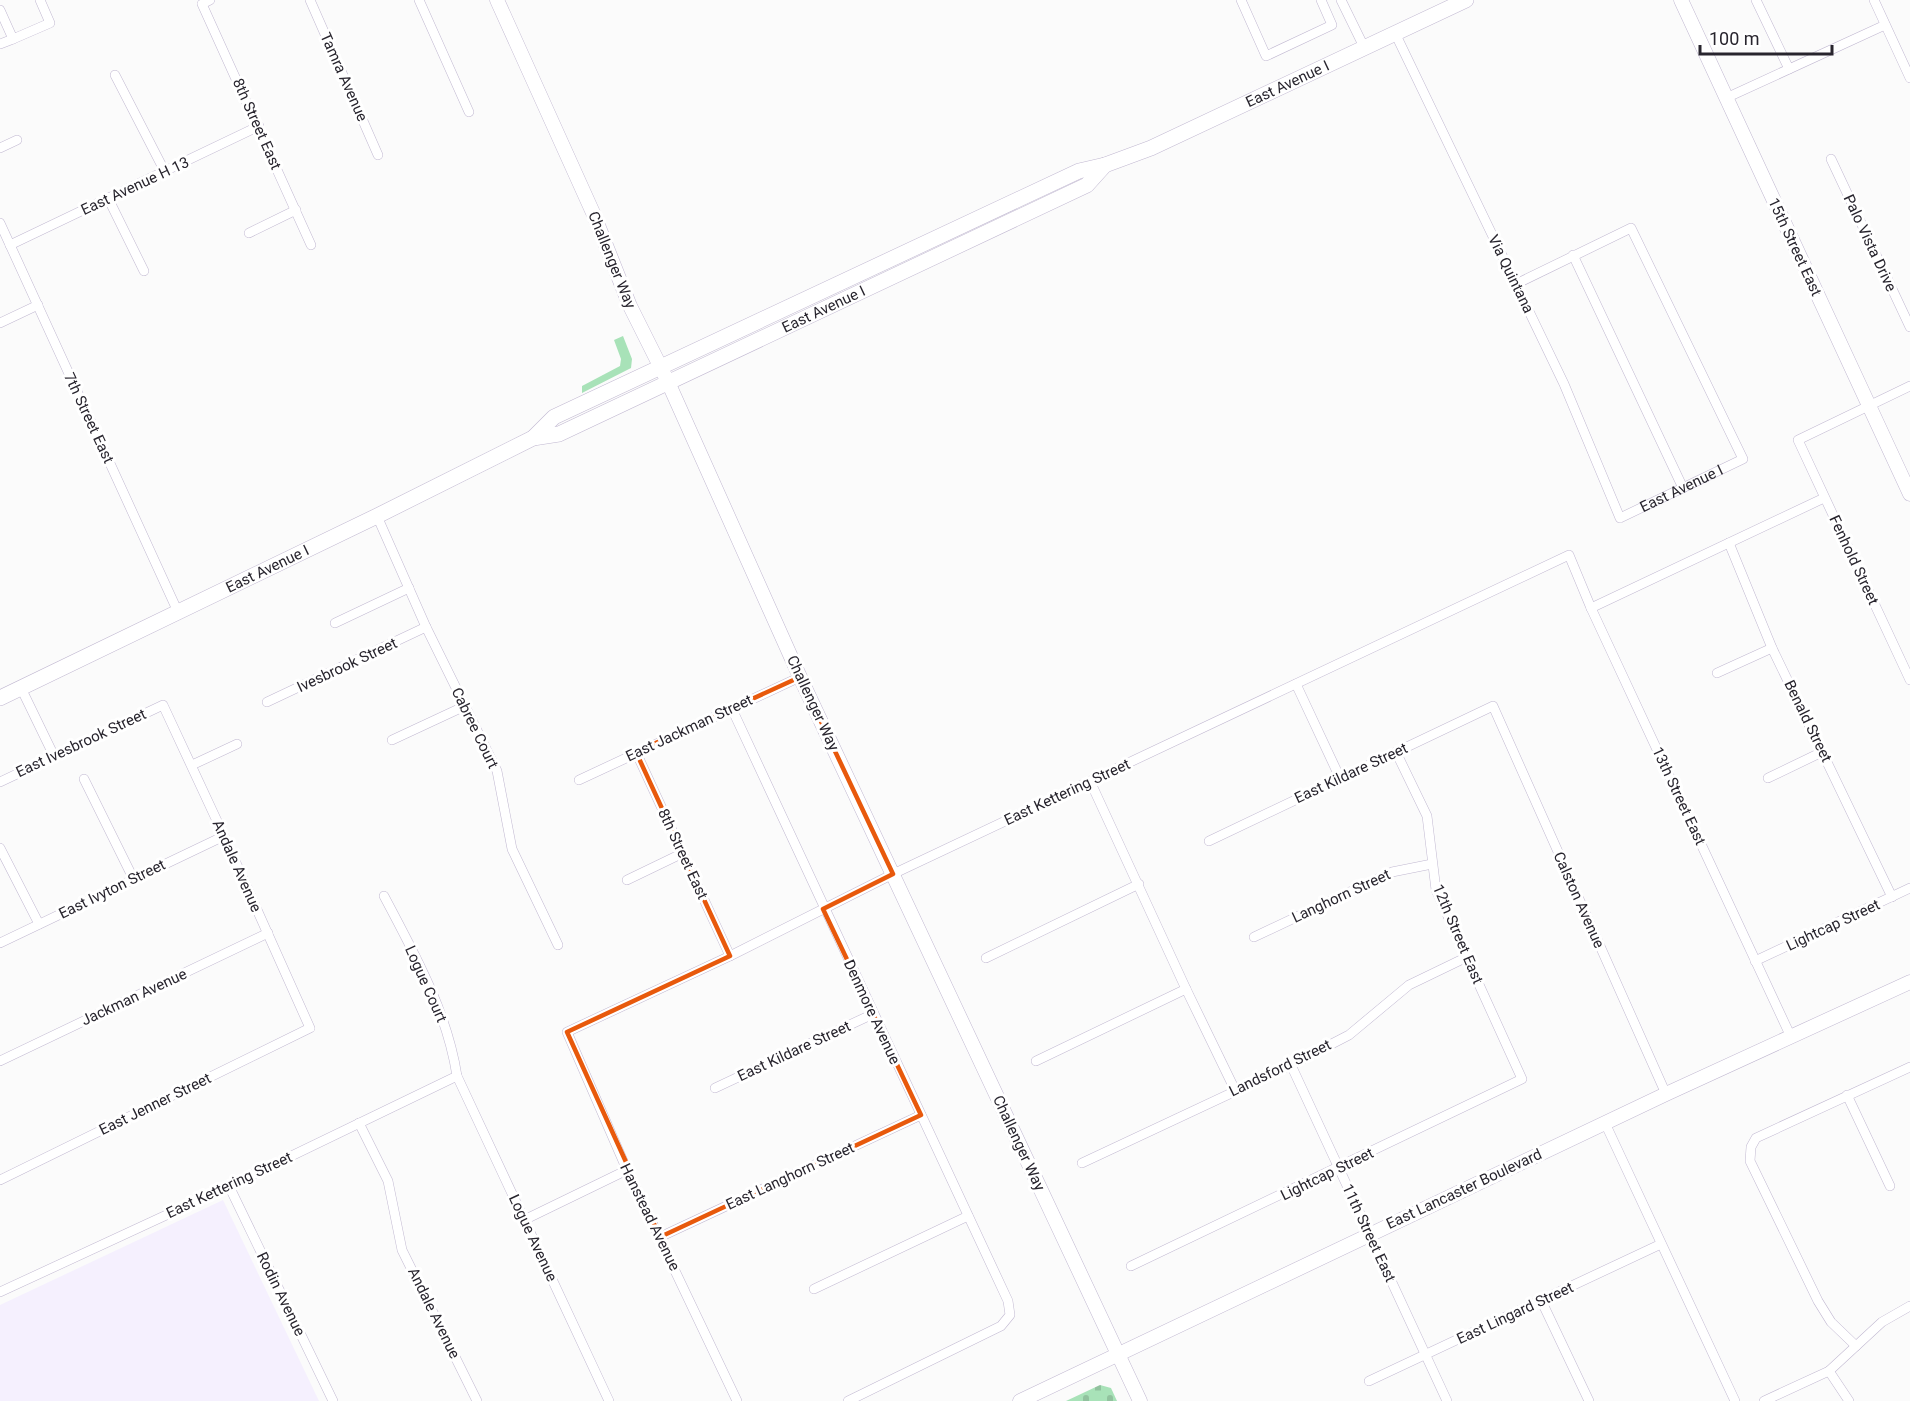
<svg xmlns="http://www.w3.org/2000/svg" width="1910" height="1401" font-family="Roboto,sans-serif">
	<defs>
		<pattern id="cemetery-stones" width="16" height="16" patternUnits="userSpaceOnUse" patternTransform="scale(1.5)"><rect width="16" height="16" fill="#a8e2b8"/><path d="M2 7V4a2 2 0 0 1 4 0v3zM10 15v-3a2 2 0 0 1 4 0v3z" fill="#91c29e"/></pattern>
	</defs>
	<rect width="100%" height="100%" fill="#fbfbfb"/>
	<polygon fill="#f5f0fe" points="223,1200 319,1401 0,1401 0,1305"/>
	<polygon fill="#a8e2b8" points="623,336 632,359 631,368 582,393 582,386 620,366 621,359 614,340"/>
	<polygon fill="url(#cemetery-stones)" points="1100,1385 1111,1388 1117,1401 1066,1401"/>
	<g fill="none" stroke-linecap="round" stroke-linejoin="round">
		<defs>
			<g id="street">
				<polyline points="210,0 202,4 311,245"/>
				<polyline points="310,0 378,155"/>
				<polyline points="419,0 469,112"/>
				<polyline points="1241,0 1266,56 1332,25 1321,0"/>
				<polyline points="1341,0 1364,47"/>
				<polyline points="1756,0 1789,69"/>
				<polyline points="1874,0 1910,78"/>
				<polyline points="0,10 13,39 50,23 40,0"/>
				<path id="s1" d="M1395 33 1564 384 1620 518 1743 459 1631 228 1516 284"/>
				<polyline points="0,44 13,39"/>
				<polyline points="115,75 165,172"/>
				<polyline points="1726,98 1885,25"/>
				<polyline points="0,148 17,140"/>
				<polyline points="1831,159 1910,327"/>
				<polyline points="108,198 144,271"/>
				<polyline points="0,223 178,612"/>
				<polyline points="249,233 296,210"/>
				<polyline points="10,245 259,126"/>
				<polyline points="1573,255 1683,488"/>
				<polyline points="0,323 38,305"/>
				<polyline points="1910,386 1798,440 1910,680"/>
				<polyline points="377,516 426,627 497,771 512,849 558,945"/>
				<polyline points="1729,543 1772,648 1892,897"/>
				<polyline points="1591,608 1824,498"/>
				<polyline points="335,623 409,588"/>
				<polyline points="1717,673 1772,648"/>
				<polyline points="1296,684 1340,778"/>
				<polyline points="21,688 54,756"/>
				<polyline points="267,702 426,627"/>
				<polyline points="732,709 1008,1301 1010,1315 1001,1326 848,1401"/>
				<polyline points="392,740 465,706"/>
				<polyline points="636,752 730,956"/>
				<polyline points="192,765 237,744"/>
				<polyline points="1768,778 1822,752"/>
				<polyline points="84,779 133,878"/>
				<polyline points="579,780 800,677"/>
				<polyline points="1090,781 1186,989 1235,1090"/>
				<polyline points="0,782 163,705 224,836 310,1028 0,1180"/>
				<polyline points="1209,841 1493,706 1666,1094"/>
				<polyline points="0,848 39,924"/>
				<polyline points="627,880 683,853"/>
				<path d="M384 896C414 953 447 1011 457 1076L609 1401"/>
				<polyline points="1254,937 1392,872 1432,864"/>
				<polyline points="0,943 224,836"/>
				<polyline points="986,958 1139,884"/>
				<polyline points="1755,961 1910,888"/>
				<polyline points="0,1061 268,933"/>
				<polyline points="1036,1061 1186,989"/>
				<polyline points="1291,1065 1447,1401"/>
				<polyline points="715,1088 873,1014"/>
				<polyline points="1847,1095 1890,1186"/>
				<polyline points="359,1123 388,1181 402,1250 477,1401"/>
				<polyline points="1605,1123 1735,1401"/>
				<polyline points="1082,1163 1291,1065 1349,1035 1409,985 1467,957"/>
				<polyline points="229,1186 333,1401"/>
				<polyline points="524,1220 627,1170"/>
				<polyline points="660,1237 921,1115"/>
				<polyline points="1131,1266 1522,1079 1436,890 1427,816 1396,752"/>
				<polyline points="814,1289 968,1216"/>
				<polyline points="0,1292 229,1186 457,1076"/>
				<polyline points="1541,1300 1589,1401"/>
				<polyline points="1856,1346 1831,1322 1818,1301 1750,1161 1751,1147 1756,1138 1910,1067"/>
				<polyline points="1829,1371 1849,1401"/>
				<polyline points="1369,1381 1661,1244"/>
				<polyline points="737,1401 627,1170 567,1032 730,956 893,874 1090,781 1569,555 1591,608 1791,1037"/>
				<polyline points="1764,1401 1829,1371 1882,1322 1910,1306"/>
			</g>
			<g id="secondary">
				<polyline points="497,0 594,215 630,306 668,382 800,677 1140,1401"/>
				<polyline points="1681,0 1910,494"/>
				<polyline points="1020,1401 1666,1094 1910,982"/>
			</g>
			<g id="primary">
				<path id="s2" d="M533 438 554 417 1079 171 1105 165 1151 148 1466 0"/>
				<path id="s3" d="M0 698 377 516 533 438 559 434 1087 185 1105 165"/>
			</g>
		</defs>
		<use href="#street" stroke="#c1b8d1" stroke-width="10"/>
		<use href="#secondary" stroke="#c1b8d1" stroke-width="15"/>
		<use href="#primary" stroke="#c1b8d1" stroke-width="16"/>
		<use href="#street" stroke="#fff" stroke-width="9"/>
		<use href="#secondary" stroke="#fff" stroke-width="14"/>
		<use href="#primary" stroke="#fff" stroke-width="15"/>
	</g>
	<path fill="none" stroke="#e8590c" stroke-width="4.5" stroke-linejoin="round" d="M800 677 893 874 823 909 921 1115 660 1237 567 1032 730 956 636 752Z"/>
	<g text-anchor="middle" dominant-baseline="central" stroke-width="6" stroke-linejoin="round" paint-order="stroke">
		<g font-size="15" fill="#28252e" stroke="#fff">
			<text transform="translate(344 77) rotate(66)">Tamra Avenue</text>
			<text stroke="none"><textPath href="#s2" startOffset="836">East Avenue I</textPath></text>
			<text transform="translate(257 124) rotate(66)">8th Street East</text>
			<text transform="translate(135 186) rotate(-25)">East Avenue H 13</text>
			<text transform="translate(1870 243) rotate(65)">Palo Vista Drive</text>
			<text transform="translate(1795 247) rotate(65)">15th Street East</text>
			<text transform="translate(612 260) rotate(68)">Challenger Way</text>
			<text transform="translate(1511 274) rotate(64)">Via Quintana</text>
			<text stroke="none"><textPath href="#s3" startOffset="912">East Avenue I</textPath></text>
			<text transform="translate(89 418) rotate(65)">7th Street East</text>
			<text stroke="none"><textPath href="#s1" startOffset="603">East Avenue I</textPath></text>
			<text transform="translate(1854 560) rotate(65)">Fenhold Street</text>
			<text stroke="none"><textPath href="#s3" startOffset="297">East Avenue I</textPath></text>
			<text transform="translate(347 665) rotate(-25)">Ivesbrook Street</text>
			<text transform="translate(813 703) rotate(65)">Challenger Way</text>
			<text transform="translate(1808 721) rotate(64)">Benald Street</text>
			<text transform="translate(475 728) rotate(64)">Cabree Court</text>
			<text transform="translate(689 728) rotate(-25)">East Jackman Street</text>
			<text transform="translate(81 743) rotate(-25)">East Ivesbrook Street</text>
			<text transform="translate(1351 773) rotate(-25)">East Kildare Street</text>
			<text transform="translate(1067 792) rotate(-25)">East Kettering Street</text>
			<text transform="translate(1679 796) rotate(65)">13th Street East</text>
			<text transform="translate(683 854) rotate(65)">8th Street East</text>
			<text transform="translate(237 866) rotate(66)">Andale Avenue</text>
			<text transform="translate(112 889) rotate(-26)">East Ivyton Street</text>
			<text transform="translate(1341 896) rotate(-25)">Langhorn Street</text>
			<text transform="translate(1579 900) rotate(66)">Calston Avenue</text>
			<text transform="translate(1833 925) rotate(-25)">Lightcap Street</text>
			<text transform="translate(1458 934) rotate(67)">12th Street East</text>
			<text transform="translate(426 984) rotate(66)">Logue Court</text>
			<text transform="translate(134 997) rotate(-25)">Jackman Avenue</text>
			<text transform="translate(872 1012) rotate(65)">Denmore Avenue</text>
			<text transform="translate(794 1051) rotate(-25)">East Kildare Street</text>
			<text transform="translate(1280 1068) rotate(-26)">Landsford Street</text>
			<text transform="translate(155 1104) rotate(-26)">East Jenner Street</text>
			<text transform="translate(1019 1143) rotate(65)">Challenger Way</text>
			<text transform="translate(1327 1174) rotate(-26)">Lightcap Street</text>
			<text transform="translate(790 1176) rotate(-25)">East Langhorn Street</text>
			<text transform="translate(229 1185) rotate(-25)">East Kettering Street</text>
			<text transform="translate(1464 1189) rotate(-25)">East Lancaster Boulevard</text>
			<text transform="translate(650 1217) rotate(64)">Hanstead Avenue</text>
			<text transform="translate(1369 1233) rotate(65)">11th Street East</text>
			<text transform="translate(533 1238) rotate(65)">Logue Avenue</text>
			<text transform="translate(281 1294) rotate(64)">Rodin Avenue</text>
			<text transform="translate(434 1313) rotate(64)">Andale Avenue</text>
			<text transform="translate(1515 1313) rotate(-25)">East Lingard Street</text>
		</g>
	</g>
	<path d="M1700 45v9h132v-9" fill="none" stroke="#28252e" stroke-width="3"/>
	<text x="1709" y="45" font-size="18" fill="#28252e" stroke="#ffffff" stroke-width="4.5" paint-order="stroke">100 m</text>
</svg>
